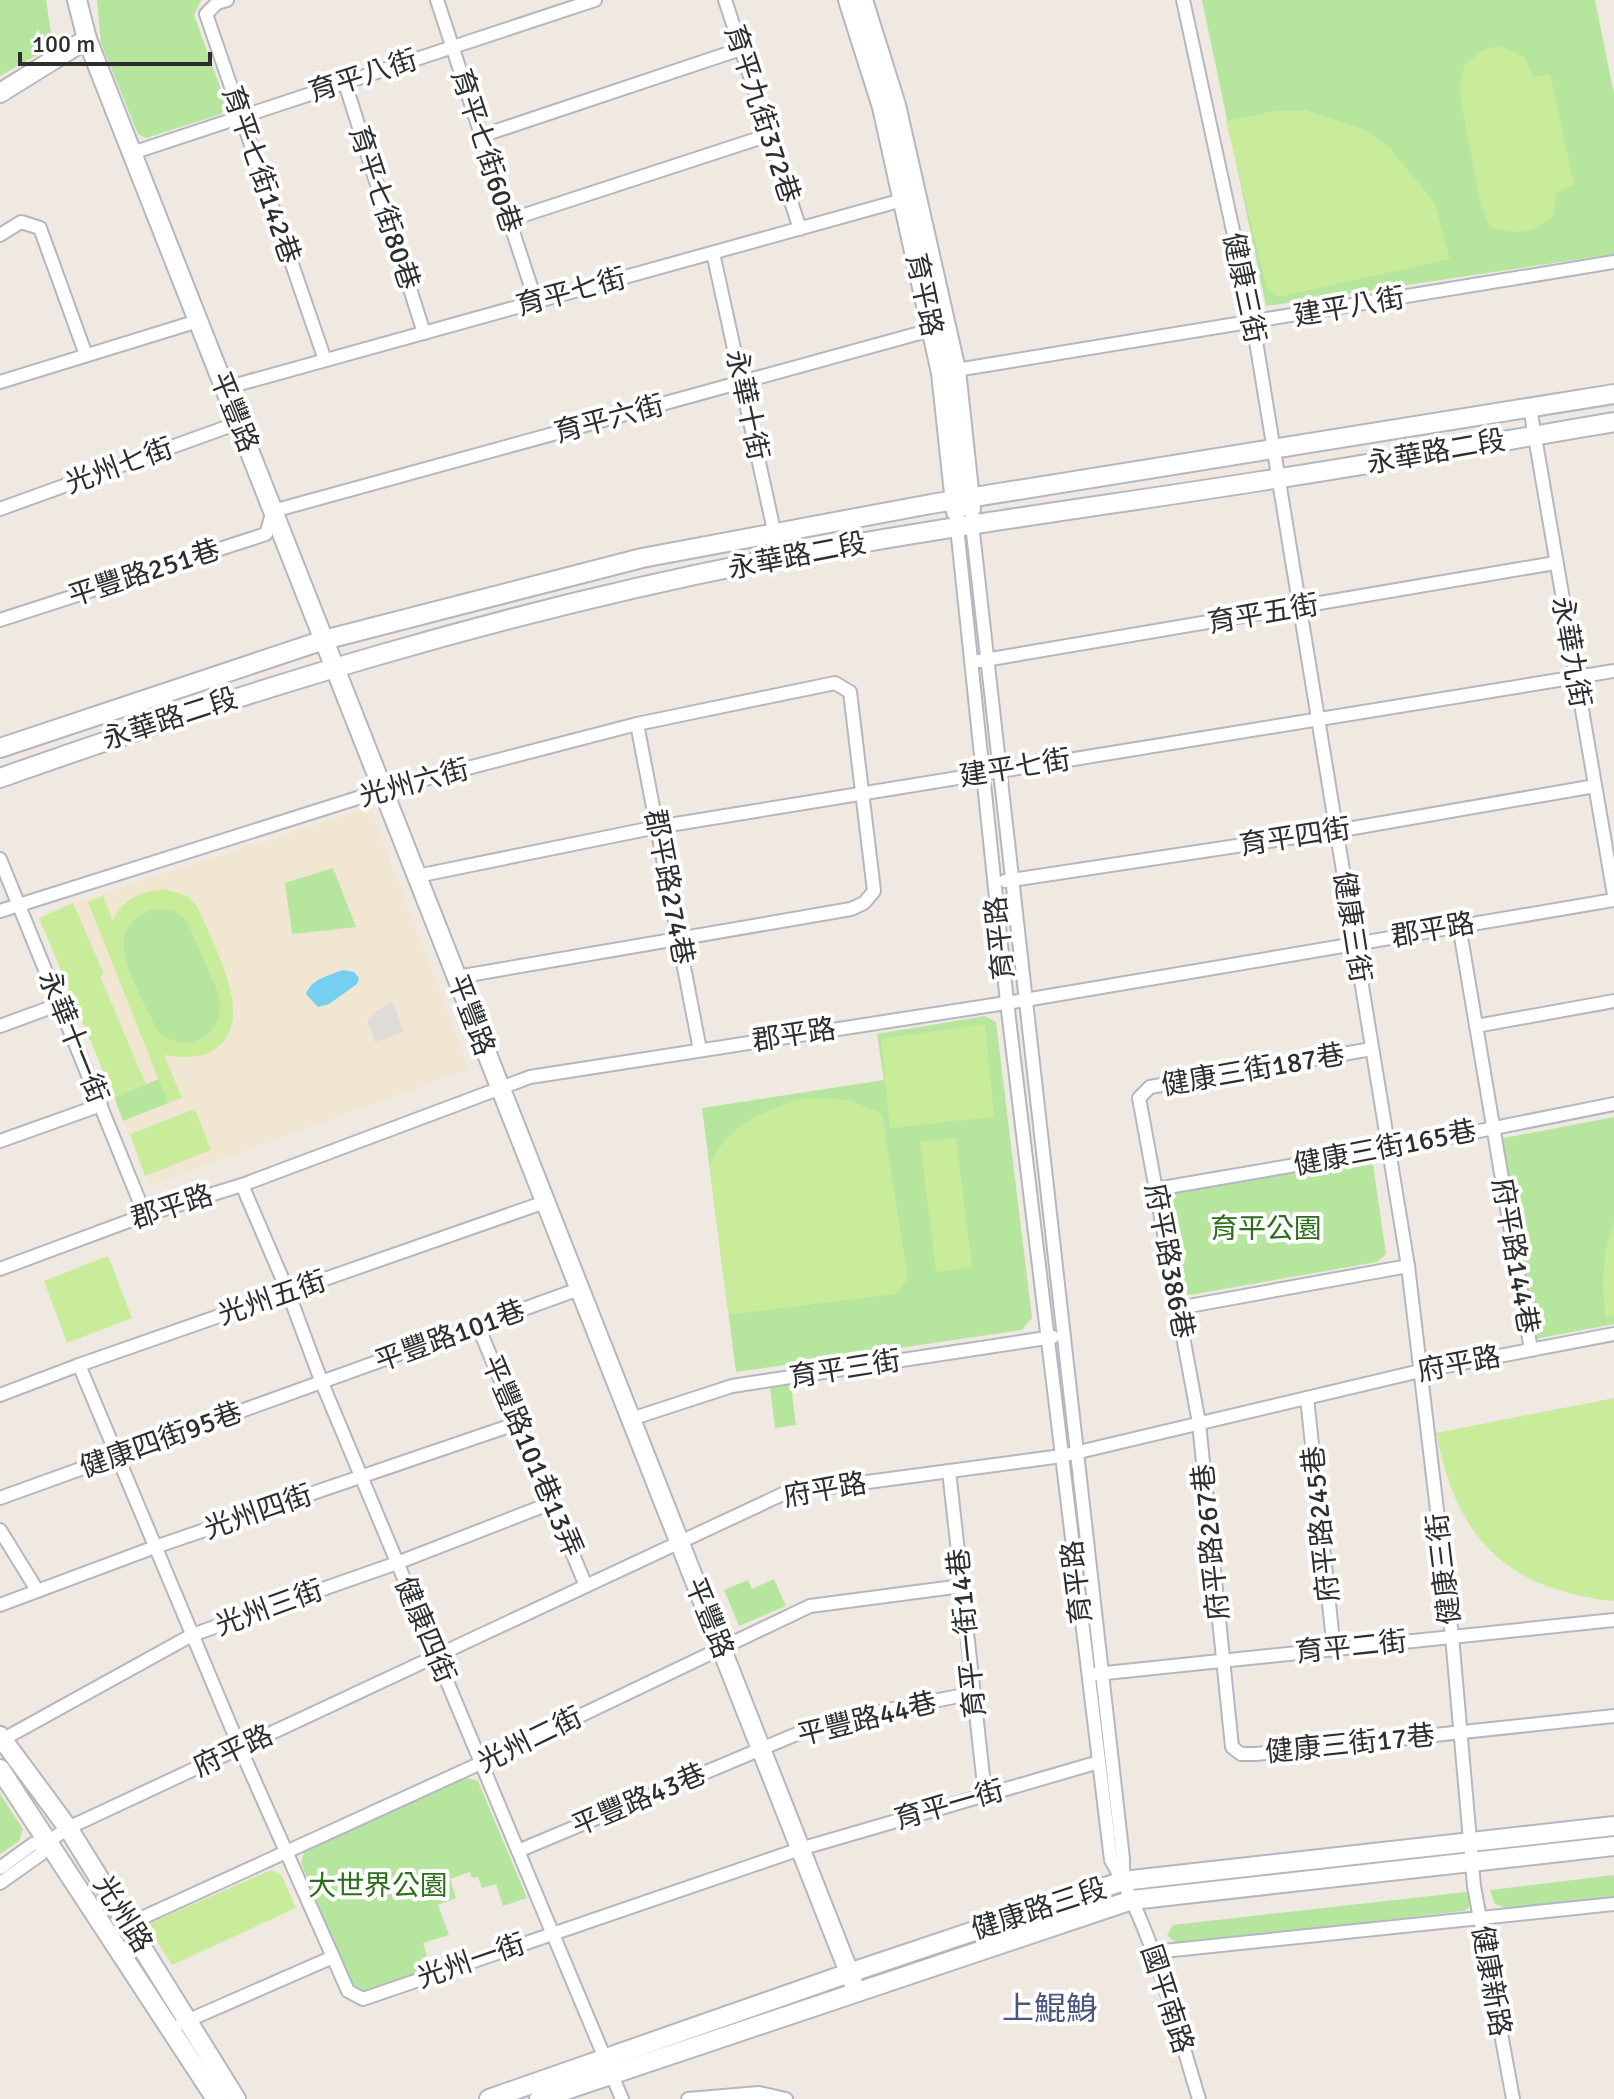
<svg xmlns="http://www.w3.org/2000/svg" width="1614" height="2099" font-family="Signika,'Noto Sans TC',sans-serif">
	<rect width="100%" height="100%" fill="#efe9e1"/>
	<polygon fill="#f0e6d1" points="370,807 469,1069 149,1186 94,1045 39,918 73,903"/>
	<g fill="#b6e59e">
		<polygon points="0,0 46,0 51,33 42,52 0,76"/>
		<polygon points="97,0 201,0 194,15 227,106 221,114 146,138 138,134 101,43"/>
		<polygon points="1202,0 1595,0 1614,94 1614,254 1266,306"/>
		<polygon points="333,868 356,927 292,934 285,883"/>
		<path d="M156 908 174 910 187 920 219 994C229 1035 184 1061 156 1029 139 990 93 926 156 908Z"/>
		<polygon points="985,1016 996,1022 1032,1318 1022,1330 736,1372 702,1108 884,1080 877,1034"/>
		<polygon points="159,1079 168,1103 123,1121 114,1097"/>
		<polygon points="1614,1117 1614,1324 1530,1340 1494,1140"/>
		<polygon points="1366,1159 1373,1165 1386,1254 1377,1262 1189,1295 1182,1289 1164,1202 1170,1193"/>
		<polygon points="791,1385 796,1425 775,1428 770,1388"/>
		<polygon points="774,1579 786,1606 739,1626 724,1590 748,1580 752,1589"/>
		<polygon points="466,1778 478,1781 527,1898 503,1906 496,1884 482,1888 478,1877 472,1878 470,1872 450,1879 456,1898 438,1905 449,1935 423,1943 431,1969 362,1993 353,1989 301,1863 304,1852"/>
		<polygon points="0,1794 23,1829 19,1841 0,1854"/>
		<polygon points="1614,1875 1614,1896 1506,1908 1495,1904 1490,1890"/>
		<polygon points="1466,1892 1469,1896 1469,1908 1464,1911 1177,1944 1167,1935 1173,1925"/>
	</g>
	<g fill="#c9ec9a" fill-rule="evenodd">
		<path d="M1501 46 1525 58 1533 77 1550 74 1574 185 1556 192 1554 214C1534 234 1517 236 1491 227L1481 206 1459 90 1465 64 1483 50Z"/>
		<polygon points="1305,110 1367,131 1391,149 1434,202 1450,259 1278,297 1267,289 1226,121 1275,111"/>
		<path d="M164 889 187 896 197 906C211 941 253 1011 222 1043 206 1060 185 1058 164 1055L182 1098 168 1103 88 902 103 896 113 921C122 899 141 891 164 889ZM156 908 174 910 187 920 219 994C229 1035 184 1061 156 1028 139 990 93 926 156 908Z"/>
		<polygon points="73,903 104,974 100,976 146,1085 114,1097 39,918"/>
		<polygon points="985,1024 994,1117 890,1128 881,1039"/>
		<path d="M808 1098 850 1100 882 1114 908 1279 895 1294 733 1314 728 1312 709 1165C729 1124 766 1108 808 1098Z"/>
		<polygon points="195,1109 211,1150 145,1176 130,1134"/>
		<polygon points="956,1138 972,1267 936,1272 920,1142"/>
		<path d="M1614 1223V1316L1606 1318C1601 1286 1602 1253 1614 1223Z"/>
		<polygon points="108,1256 132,1318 67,1343 44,1281"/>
		<path d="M1614 1398V1601C1505 1589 1457 1539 1436 1433Z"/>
		<polygon points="271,1870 281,1874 296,1908 172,1965 146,1925"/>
	</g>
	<polygon fill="#dfdcd8" points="393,1002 404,1032 375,1042 367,1020 376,1011"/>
	<path fill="#75cff0" d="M343 970 354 972 359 978 357 984 329 1004 318 1007 306 994C312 978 329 976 343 970Z"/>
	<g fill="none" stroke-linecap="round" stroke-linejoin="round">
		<defs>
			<g id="street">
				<polyline points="227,0 217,3 206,14 325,360"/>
				<polyline points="437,0 536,302"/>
				<polyline points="725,0 800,229"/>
				<polyline points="1183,0 1253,323 1408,1266 1452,1636 1474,1886 1513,2099"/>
				<polyline points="345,83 424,333"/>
				<polyline points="481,136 741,49"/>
				<polyline points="132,153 595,0"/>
				<polyline points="509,220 769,135"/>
				<polyline points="0,235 21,222 40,228 86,355"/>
				<polyline points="713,253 780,558"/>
				<polyline points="950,371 1614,262"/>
				<polyline points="0,382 198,321"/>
				<polyline points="225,388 906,199"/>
				<polyline points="1530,408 1614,895"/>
				<polyline points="0,509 238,423"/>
				<polyline points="972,524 1123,1859 1123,1878"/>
				<path d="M957 527 1007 1002 1111 1860C1154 1934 1174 2018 1199 2099"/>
				<polyline points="0,620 266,534 273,511 938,328"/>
				<polyline points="979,661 1555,563"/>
				<polyline points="637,724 700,1050"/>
				<polyline points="0,859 145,1215"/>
				<polyline points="417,876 657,827 1614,671"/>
				<polyline points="1005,881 1336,831 1595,786"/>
				<polyline points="0,911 383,790 637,724 835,683 850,692 874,891 864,903 851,909 457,977"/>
				<polyline points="1459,925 1531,1350"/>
				<polyline points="0,1026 60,1004"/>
				<polyline points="1476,1026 1614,1001"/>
				<polyline points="1372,1049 1150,1087 1139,1098 1199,1423 1232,1747 1241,1754 1256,1754 1614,1716"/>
				<polyline points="0,1141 101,1105"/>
				<polyline points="242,1185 288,1292 322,1383 622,2099"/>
				<polyline points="1156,1189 1389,1149 1614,1104"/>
				<polyline points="0,1269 145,1215 242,1185 530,1077 1025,1000 1614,900"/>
				<polyline points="1178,1308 1408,1266"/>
				<polyline points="478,1326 586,1586"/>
				<polyline points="79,1365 240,1748 333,1957"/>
				<polyline points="0,1395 79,1365 545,1202"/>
				<polyline points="1307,1398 1334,1650"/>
				<polyline points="631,1419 732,1386 1053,1337"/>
				<polyline points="949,1471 985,1794"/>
				<polyline points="0,1498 579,1289"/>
				<polyline points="0,1530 37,1590"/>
				<polyline points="0,1605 155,1547 518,1423"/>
				<polyline points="1096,1674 1614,1620"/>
				<polyline points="0,1741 192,1635 397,1563 551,1503"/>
				<polyline points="518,1851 823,1723 974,1693"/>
				<polyline points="0,1868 33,1844 49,1841 68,1828 785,1493 1062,1456 1420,1371 1614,1334"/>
				<polyline points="0,1883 41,1854 49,1841"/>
				<polyline points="122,1927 481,1763 810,1606 962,1586"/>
				<polyline points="1154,1952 1614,1904"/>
				<polyline points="182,2023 333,1957 348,1991 363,1999 800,1849 1099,1762"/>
				<polyline points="688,2099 759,2093 786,2099"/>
			</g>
			<g id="secondary">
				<polyline points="77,0 87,39 856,1990"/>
				<polyline points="848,0 882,107 941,373 956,512"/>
				<polyline points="863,0 896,105 956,370 971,509"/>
				<polyline points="0,93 87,39"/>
				<polyline points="0,748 324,640 642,558 931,504 1614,394"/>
				<path d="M0 778C251 689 506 611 768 560 931 528 1097 507 1261 481 1379 463 1496 442 1614 422"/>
				<polyline points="0,1736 68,1828 236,2099"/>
				<polyline points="0,1769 216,2099"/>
				<polyline points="489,2099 849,1973 1123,1881 1614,1826"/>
				<polyline points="539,2099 1132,1900 1614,1846"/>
			</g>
		</defs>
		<use href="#street" stroke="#b4b7c1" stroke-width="16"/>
		<use href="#secondary" stroke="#b4b7c1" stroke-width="22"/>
		<use href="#street" stroke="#fff" stroke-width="12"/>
		<use href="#secondary" stroke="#fff" stroke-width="18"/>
	</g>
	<g text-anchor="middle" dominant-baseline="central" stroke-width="8" stroke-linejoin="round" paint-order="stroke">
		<g font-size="28" fill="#2e2e2e" stroke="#fff">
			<text transform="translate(363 76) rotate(-18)">育平八街</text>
			<text transform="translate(762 114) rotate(72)">育平九街372巷</text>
			<text transform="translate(486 151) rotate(72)">育平七街60巷</text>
			<text transform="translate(261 175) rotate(71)">育平七街142巷</text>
			<text transform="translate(384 208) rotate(72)">育平七街80巷</text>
			<text transform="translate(1244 288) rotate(78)">健康三街</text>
			<text transform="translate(571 292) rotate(-15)">育平七街</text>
			<text transform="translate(924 295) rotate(78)">育平路</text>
			<text transform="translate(1349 307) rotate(-10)">建平八街</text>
			<text transform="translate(747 405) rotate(78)">永華十街</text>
			<text transform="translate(234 412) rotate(68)">平豐路</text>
			<text transform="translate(609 419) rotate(-15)">育平六街</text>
			<text transform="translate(1436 452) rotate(-10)">永華路二段</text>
			<text transform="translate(119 466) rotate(-20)">光州七街</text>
			<text transform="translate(797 556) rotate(-11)">永華路二段</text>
			<text transform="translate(144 573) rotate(-18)">平豐路251巷</text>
			<text transform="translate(1263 614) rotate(-10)">育平五街</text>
			<text transform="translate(1571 652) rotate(80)">永華九街</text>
			<text transform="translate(170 719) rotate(-18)">永華路二段</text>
			<text transform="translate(1015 768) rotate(-9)">建平七街</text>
			<text transform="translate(414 783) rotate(-15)">光州六街</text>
			<text transform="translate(1295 837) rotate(-9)">育平四街</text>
			<text transform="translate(669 887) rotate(79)">郡平路274巷</text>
			<text transform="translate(1352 927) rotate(81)">健康三街</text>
			<text transform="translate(1433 930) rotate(-10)">郡平路</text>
			<text transform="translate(1000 938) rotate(-96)">育平路</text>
			<text transform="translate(471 1015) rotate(69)">平豐路</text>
			<text transform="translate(794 1035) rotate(-9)">郡平路</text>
			<text transform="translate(73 1037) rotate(68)">永華十一街</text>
			<text transform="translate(1253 1070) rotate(-10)">健康三街187巷</text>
			<text transform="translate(1385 1148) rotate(-11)">健康三街165巷</text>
			<text transform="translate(172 1207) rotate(-18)">郡平路</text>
			<text transform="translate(1515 1256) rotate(80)">府平路144巷</text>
			<text transform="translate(1169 1261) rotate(79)">府平路386巷</text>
			<text transform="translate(272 1298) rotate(-19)">光州五街</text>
			<text transform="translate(450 1336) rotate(-20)">平豐路101巷</text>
			<text transform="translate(1459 1364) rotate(-11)">府平路</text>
			<text transform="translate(845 1369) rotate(-9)">育平三街</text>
			<text transform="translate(161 1440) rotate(-20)">健康四街95巷</text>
			<text transform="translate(532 1456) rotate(67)">平豐路101巷13弄</text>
			<text transform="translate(825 1490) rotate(-10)">府平路</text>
			<text transform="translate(258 1512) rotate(-19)">光州四街</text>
			<text transform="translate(1321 1524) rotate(-96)">府平路245巷</text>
			<text transform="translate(1211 1542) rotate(-96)">府平路267巷</text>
			<text transform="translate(1444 1569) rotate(-97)">健康三街</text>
			<text transform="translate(1077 1582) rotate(-97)">育平路</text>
			<text transform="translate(269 1608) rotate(-20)">光州三街</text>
			<text transform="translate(709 1618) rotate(68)">平豐路</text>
			<text transform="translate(425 1630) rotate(67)">健康四街</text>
			<text transform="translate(967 1633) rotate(-96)">育平一街14巷</text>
			<text transform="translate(1351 1647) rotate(-6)">育平二街</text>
			<text transform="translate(867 1719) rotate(-14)">平豐路44巷</text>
			<text transform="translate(530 1740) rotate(-26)">光州二街</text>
			<text transform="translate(1350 1744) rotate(-6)">健康三街17巷</text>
			<text transform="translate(233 1751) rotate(-25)">府平路</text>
			<text transform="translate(639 1800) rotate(-23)">平豐路43巷</text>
			<text transform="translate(949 1805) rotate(-16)">育平一街</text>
			<text transform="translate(1039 1909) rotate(-18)">健康路三段</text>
			<text transform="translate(123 1914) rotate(58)">光州路</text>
			<text transform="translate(471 1961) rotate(-19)">光州一街</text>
			<text transform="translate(1491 1981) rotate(80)">健康新路</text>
			<text transform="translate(1167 1999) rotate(72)">國平南路</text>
		</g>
		<g font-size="28" fill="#2c6e1b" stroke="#fff">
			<text x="1266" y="1229">育平公園</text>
			<text x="378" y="1886">大世界公園</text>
		</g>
		<g font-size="32" fill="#4d5680" stroke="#fff">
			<text x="1050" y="2008">上鯤鯓</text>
		</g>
	</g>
	<path d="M20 52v12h190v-12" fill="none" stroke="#2e2e2e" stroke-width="4"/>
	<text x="32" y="52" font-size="24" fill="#2e2e2e" stroke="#ffffff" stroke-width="6" paint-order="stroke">100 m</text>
</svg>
